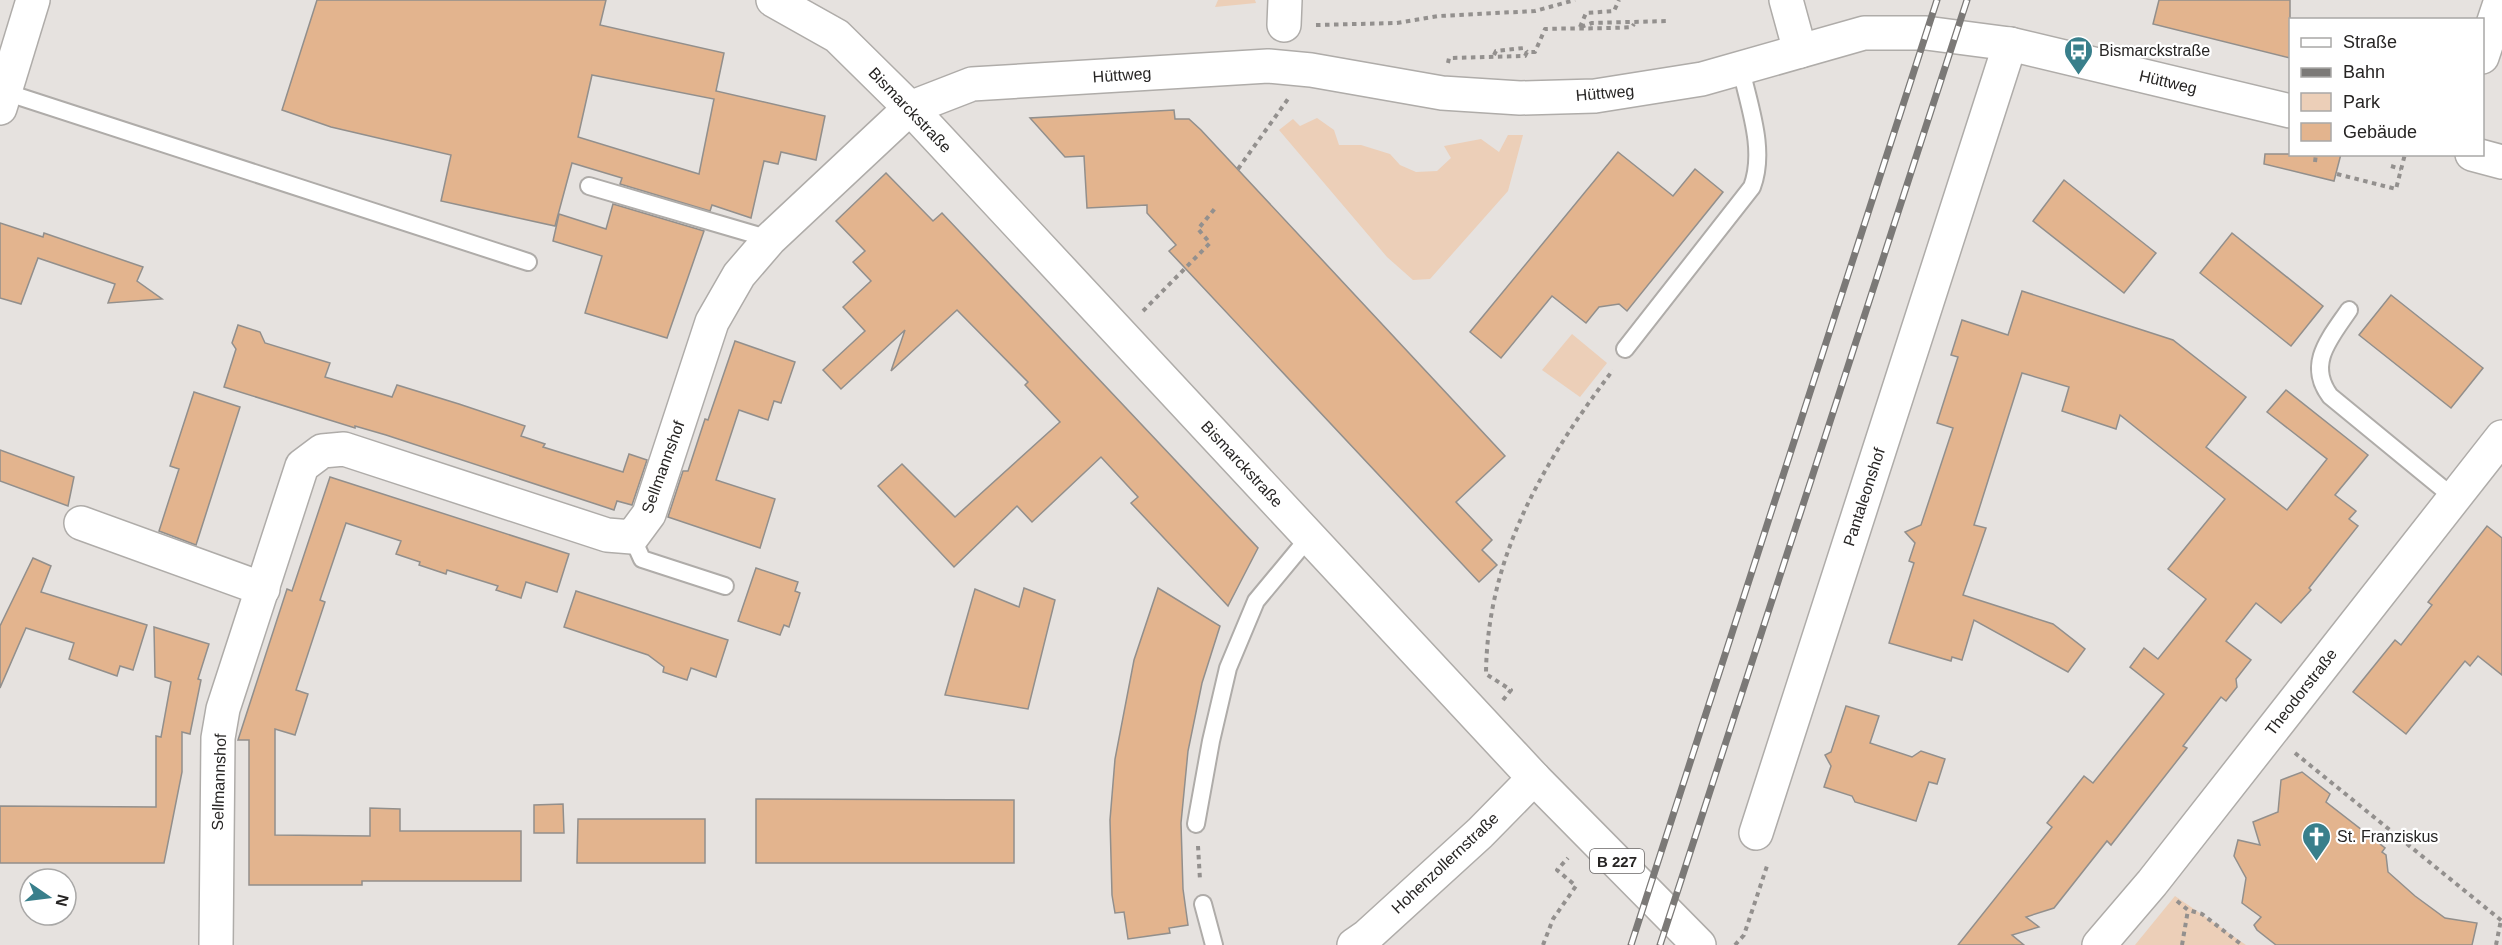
<svg xmlns="http://www.w3.org/2000/svg" width="2502" height="945" font-family="Helvetica,sans-serif">
	<rect width="100%" height="100%" fill="#e6e2df"/>
	<g fill="#eccfb8">
		<polygon points="1218,0 1255,0 1256,3 1215,7"/>
		<polygon points="1317,118 1334,130 1339,145 1361,145 1390,154 1400,165 1416,172 1437,171 1451,158 1444,146 1481,139 1499,152 1508,135 1523,135 1508,191 1430,279 1413,280 1387,257 1279,130 1293,119 1300,126"/>
		<polygon points="1572,334 1607,363 1580,397 1542,370"/>
		<polygon points="2175,896 2246,945 2135,945"/>
	</g>
	<g fill="#e3b48e" stroke="#928f8c" stroke-width="1.5" fill-rule="evenodd">
		<path d="M317 0H606L600 25 724 53 716 91 825 116 816 160 781 152 778 164 764 161 751 218 712 205 710 211 620 184 622 178 572 163 555 226 441 201 451 155 331 127 282 110ZM592 75 714 99 699 174 578 137Z"/>
		<polygon points="2159,0 2290,0 2290,58 2153,24"/>
		<polygon points="1174,110 1175,119 1189,119 1201,130 1505,456 1456,502 1492,540 1482,550 1497,565 1479,582 1169,251 1176,245 1147,213 1147,205 1087,208 1084,156 1065,157 1030,118"/>
		<polygon points="1618,152 1673,196 1695,169 1723,192 1627,311 1619,304 1599,307 1586,323 1552,296 1501,358 1470,332"/>
		<polygon points="2265,154 2341,154 2334,181 2264,164"/>
		<polygon points="886,173 933,221 942,213 1258,548 1228,606 1131,503 1138,497 1101,457 1032,522 1017,506 954,567 878,486 902,464 955,517 1060,422 1025,385 1028,382 957,310 891,371 905,330 841,389 823,370 865,331 843,307 871,281 853,262 865,251 836,221"/>
		<polygon points="2064,180 2156,253 2124,293 2033,221"/>
		<polygon points="613,204 704,231 667,338 585,313 602,256 553,241 559,214 606,229"/>
		<polygon points="0,223 43,237 44,233 143,267 137,281 162,299 108,303 115,284 38,258 21,304 0,298"/>
		<polygon points="2232,233 2323,306 2291,346 2200,273"/>
		<polygon points="2022,291 2173,340 2246,397 2206,447 2287,510 2327,459 2267,412 2286,390 2368,455 2335,495 2356,511 2349,519 2358,526 2309,588 2311,590 2281,623 2256,603 2226,641 2251,660 2236,679 2237,687 2226,701 2221,697 2183,746 2187,748 2111,845 2107,841 2054,908 2026,917 2039,927 2012,935 2024,945 1958,945 2052,827 2047,823 2084,776 2093,783 2164,694 2130,667 2144,648 2158,659 2206,599 2168,569 2225,499 2120,415 2116,429 2062,411 2069,387 2022,373 1974,525 1986,528 1963,595 2053,624 2085,649 2068,672 1974,620 1962,660 1952,657 1951,661 1889,643 1914,563 1909,561 1915,543 1905,532 1921,525 1953,428 1937,423 1958,357 1951,355 1962,320 2008,335"/>
		<polygon points="2391,295 2483,368 2451,408 2359,335"/>
		<polygon points="238,325 260,332 265,343 330,363 325,377 392,397 397,385 459,404 525,426 521,436 545,444 543,447 623,472 629,454 647,460 632,505 617,501 614,510 386,435 355,426 355,428 224,387 236,349 232,343"/>
		<polygon points="735,341 795,362 781,403 774,401 768,420 739,410 716,480 775,499 760,548 668,517 683,471 688,471 705,419 708,420"/>
		<polygon points="194,392 240,407 196,545 159,531 179,469 170,466"/>
		<polygon points="0,450 74,477 68,506 0,481"/>
		<polygon points="330,477 569,554 557,592 526,582 521,598 496,590 498,586 447,570 446,574 419,565 420,562 396,554 401,541 346,523 320,600 325,602 296,690 308,694 295,735 275,729 275,835 370,836 370,808 400,809 400,831 521,831 521,881 362,881 362,885 249,885 249,740 238,740 287,589 292,591"/>
		<polygon points="2487,526 2502,538 2502,675 2478,656 2470,666 2465,661 2406,734 2353,692 2395,640 2401,645 2432,605 2428,602"/>
		<polygon points="33,558 51,566 41,592 147,625 133,670 120,666 117,676 69,659 74,643 26,628 0,688 0,626"/>
		<polygon points="756,568 798,582 795,591 800,593 789,627 784,625 780,635 738,621"/>
		<polygon points="1024,588 1055,600 1028,709 945,695 975,589 1019,607"/>
		<polygon points="1158,588 1220,626 1202,683 1188,751 1181,823 1183,889 1188,925 1169,928 1170,933 1128,939 1124,912 1115,913 1112,895 1110,820 1115,759 1134,660"/>
		<polygon points="576,591 728,640 716,677 691,668 687,680 663,672 664,667 648,655 564,627"/>
		<polygon points="154,627 209,644 198,679 201,680 190,734 182,732 182,772 164,863 0,863 0,806 156,807 156,736 161,737 171,682 155,677"/>
		<polygon points="1846,706 1879,716 1870,743 1912,757 1921,751 1945,759 1937,784 1929,782 1916,821 1855,802 1852,796 1824,787 1831,766 1825,755 1831,752"/>
		<polygon points="2302,772 2330,794 2326,802 2385,848 2382,852 2386,855 2388,872 2415,896 2445,918 2477,923 2472,945 2276,945 2257,930 2254,925 2261,917 2242,903 2246,878 2234,856 2238,840 2260,845 2253,822 2278,812 2281,780"/>
		<polygon points="756,799 1014,800 1014,863 756,863"/>
		<polygon points="563,804 564,833 534,833 534,805"/>
		<polygon points="578,819 705,819 705,863 577,863"/>
	</g>
	<g fill="none" stroke-linecap="round" stroke-linejoin="round">
		<defs>
			<g id="service">
				<polyline points="5,92 528,262"/>
				<polyline points="589,186 770,239"/>
				<path d="M2349 310C2330 338 2306 364 2330 396L2453 497"/>
				<path d="M1625 349 1752 187C1766 150 1749 106 1741 69"/>
				<polyline points="632,537 642,559 725,586"/>
				<polyline points="1196,824 1211,741 1228,668 1256,601 1310,536"/>
				<polyline points="1203,904 1214,945"/>
			</g>
			<g id="minor">
				<polyline points="1786,0 1800,51"/>
				<polyline points="1284,25 1285,0"/>
				<polyline points="2482,57 2501,0"/>
				<polyline points="0,108 33,0"/>
				<polyline points="2472,154 2502,162"/>
				<polyline points="81,523 263,589"/>
				<polyline points="1756,833 2010,44"/>
				<polyline points="216,945 218,738 223,709 302,466 322,451 344,449 607,535 632,537 649,514 712,322 739,275 770,239 910,108 972,84 1268,66 1311,70 1442,93 1520,98 1595,96 1702,79 1864,33 1926,33 2010,44 2290,111"/>
				<polyline points="2099,945 2152,883 2502,437"/>
			</g>
			<polyline id="secondary" points="773,0 837,36 910,108 1534,778"/>
			<polyline id="primary" points="1354,945 1367,936 1480,833 1534,778 1699,945"/>
		</defs>
		<use href="#service" stroke="#afaca9" stroke-width="20"/>
		<use href="#minor" stroke="#afaca9" stroke-width="36"/>
		<use href="#secondary" stroke="#afaca9" stroke-width="36"/>
		<use href="#primary" stroke="#afaca9" stroke-width="36"/>
		<g stroke="#93908e" stroke-width="4" stroke-dasharray="4.5 4.5" stroke-linecap="butt">
			<polyline points="1316,25 1397,23 1439,16 1535,11 1575,0"/>
			<polyline points="1580,27 1586,13 1614,11 1619,0"/>
			<polyline points="1581,27 1592,23 1668,21"/>
			<polyline points="1494,55 1496,51 1524,48 1527,52"/>
			<path d="M1448 63 1449 58 1525 56 1527 52H1535L1545 29C1574 28 1603 29 1632 27L1634 24"/>
			<polyline points="2315,162 2316,154"/>
			<polyline points="2391,166 2401,169"/>
			<polyline points="1238,169 1288,99"/>
			<polyline points="2337,174 2396,189 2405,154"/>
			<polyline points="1143,311 1210,243 1198,229 1217,206"/>
			<path d="M1503 700 1511 690 1486 674C1487 556 1544 461 1613 370"/>
			<polyline points="2295,753 2502,921"/>
			<polyline points="1198,846 1200,880"/>
			<polyline points="2177,901 2188,910 2202,914 2242,945"/>
			<polyline points="1543,945 1553,919 1576,886 1557,870 1568,858"/>
			<polyline points="1735,945 1744,935 1768,863"/>
			<polyline points="2182,945 2188,910"/>
			<polyline points="2496,945 2501,920"/>
		</g>
		<use href="#service" stroke="#fff" stroke-width="16"/>
		<use href="#minor" stroke="#fff" stroke-width="33"/>
		<use href="#secondary" stroke="#fff" stroke-width="33"/>
		<use href="#primary" stroke="#fff" stroke-width="33"/>
		<defs>
			<g id="rail">
				<polyline points="1631,945 1937,0"/>
				<polyline points="1660,945 1967,0"/>
			</g>
		</defs>
		<use href="#rail" stroke="#7b7977" stroke-width="7"/>
		<use href="#rail" stroke="#fff" stroke-width="4.5" stroke-dasharray="14" stroke-linecap="butt"/>
	</g>
	<defs>
		<symbol id="bus-pin" viewBox="-11 -11 22 30"><path d="M0 17L-7.5 6A9.5 9.5 0 1 1 7.5 6Z" fill="#397f8b" stroke="#fff"/><path d="M-5-6H5V4H4V6H2V4H-2V6H-4V4H-5ZM-3.5-4V0h7V-4ZM-3.5 1.2v1.5H-2V1.2ZM2 1.2v1.5H3.5V1.2Z" fill="#fff"/></symbol>
		<symbol id="church-pin" viewBox="-11 -11 22 30"><path d="M0 17L-7.5 6A9.5 9.5 0 1 1 7.5 6Z" fill="#397f8b" stroke="#fff"/><path d="M-1.2-6h2.4v3.5h3.3v2.4h-3.3V6h-2.4V-.1h-3.3v-2.4h3.3Z" fill="#fff"/></symbol>
	</defs>
	<g fill-rule="evenodd">
		<use href="#bus-pin" x="2062" y="34" width="33" height="45"/>
		<use href="#church-pin" x="2300" y="820" width="33" height="45"/>
	</g>
	<g text-anchor="middle" dominant-baseline="central" stroke-width="4.5" stroke-linejoin="round" paint-order="stroke">
		<rect fill="#fff" stroke="#686666" stroke-width="1.5" x="1590" y="849" width="54" height="24" rx="4.5"/>
		<g font-size="15" font-weight="bold" fill="#272524">
			<text x="1617" y="861">B 227</text>
		</g>
		<g font-size="16" fill="#272524" stroke="#fff" text-anchor="start">
			<text x="2099" y="50">Bismarckstraße</text>
			<text x="2337" y="836">St. Franziskus</text>
		</g>
		<g font-size="16" fill="#272524" stroke="#fff">
			<text transform="translate(1122 75) rotate(-4)">Hüttweg</text>
			<text transform="translate(2168 82) rotate(13)">Hüttweg</text>
			<text transform="translate(1605 93) rotate(-5)">Hüttweg</text>
			<text transform="translate(910 110) rotate(46)">Bismarckstraße</text>
			<text transform="translate(1242 464) rotate(47)">Bismarckstraße</text>
			<text transform="translate(663 467) rotate(-70)">Sellmannshof</text>
			<text transform="translate(1864 497) rotate(-72)">Pantaleonshof</text>
			<text transform="translate(2301 692) rotate(-52)">Theodorstraße</text>
			<text transform="translate(219 782) rotate(-88)">Sellmannshof</text>
			<text transform="translate(1445 863) rotate(-43)">Hohenzollernstraße</text>
		</g>
	</g>
	<rect x="2289" y="18" width="195" height="138" fill="#ffffff" stroke="#a9a8a7" stroke-width="1.5"/>
	<rect x="2301" y="38" width="30" height="9" fill="#ffffff" stroke="#a9a8a7" stroke-width="1.5"/>
	<text x="2343" y="48" font-size="18" fill="#272524">Straße</text>
	<rect x="2301" y="68" width="30" height="9" fill="#7b7977" stroke="#a9a8a7" stroke-width="1.5"/>
	<text x="2343" y="78" font-size="18" fill="#272524">Bahn</text>
	<rect x="2301" y="93" width="30" height="18" fill="#eccfb8" stroke="#a9a8a7" stroke-width="1.5"/>
	<text x="2343" y="108" font-size="18" fill="#272524">Park</text>
	<rect x="2301" y="123" width="30" height="18" fill="#e3b48e" stroke="#a9a8a7" stroke-width="1.5"/>
	<text x="2343" y="138" font-size="18" fill="#272524">Gebäude</text>
	<g transform="translate(48 897) rotate(104)"><circle r="28" fill="#ffffff" stroke="#a9a8a7" stroke-width="1.5"/>
	<path d="M0-4.5L10 22L0 15L-10 22Z" fill="#397f8b"/>
	<text y="-9" font-size="16" font-weight="bold" text-anchor="middle" fill="#272524">N</text>
	</g>
</svg>
